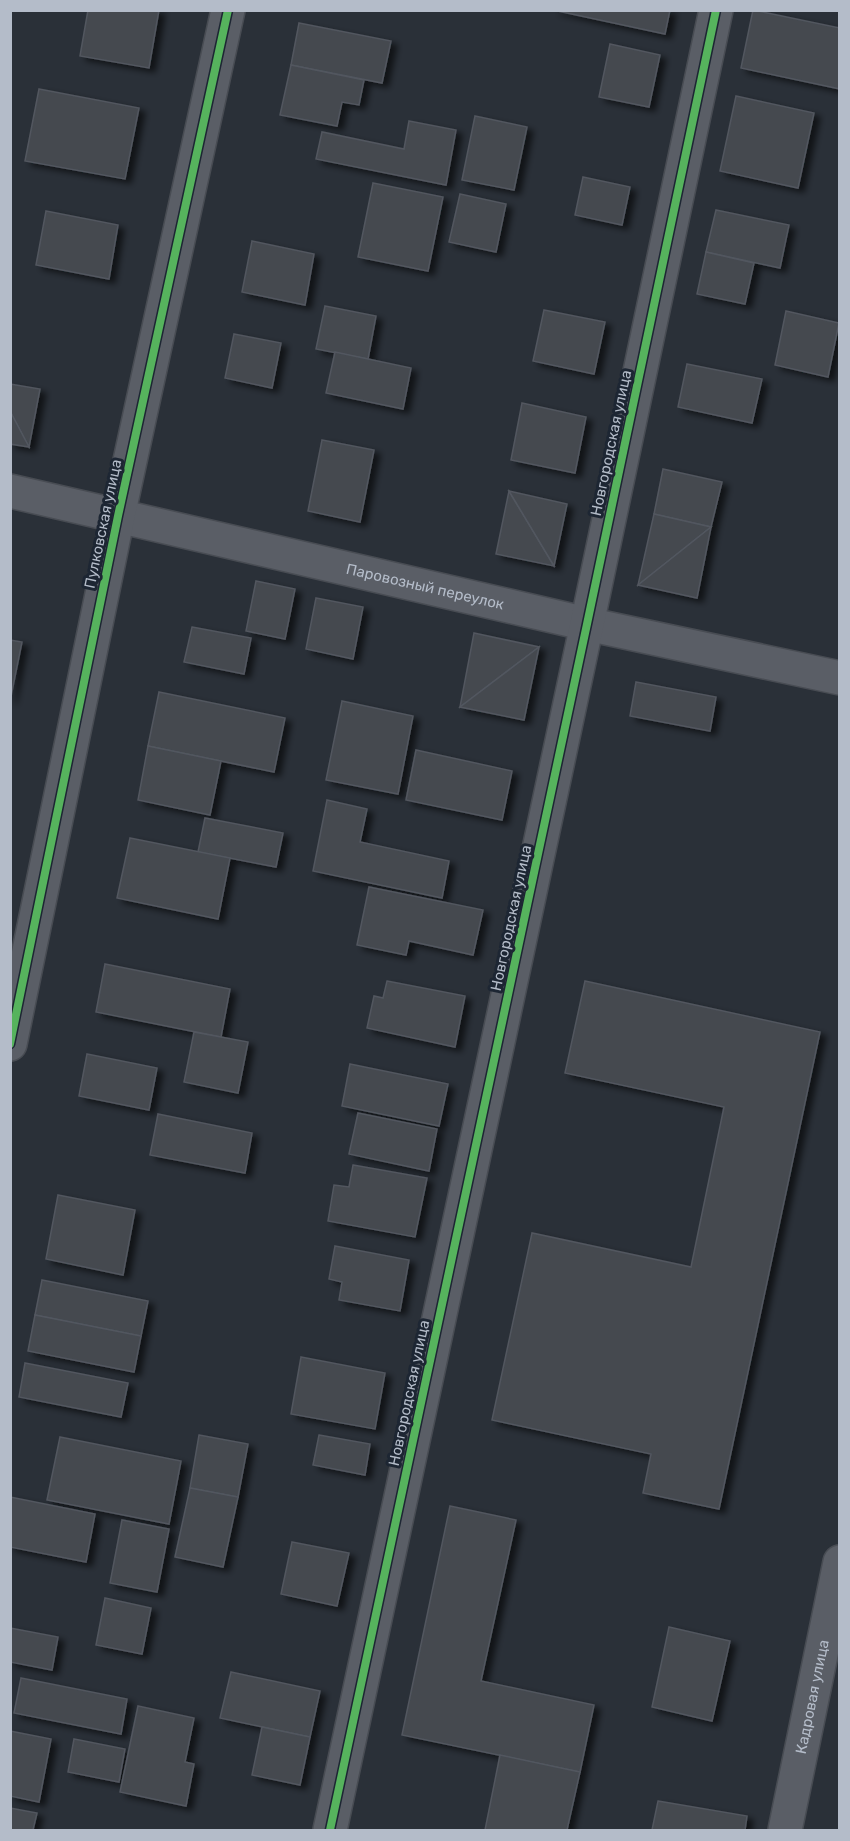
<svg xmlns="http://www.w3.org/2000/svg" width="850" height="1841" font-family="Rubik,sans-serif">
	<defs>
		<filter id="shadow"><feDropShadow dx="6" dy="4" stdDeviation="3" flood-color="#0009"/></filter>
	</defs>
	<rect width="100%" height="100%" fill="#2a3038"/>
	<g fill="#444950" stroke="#52575f" stroke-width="1.5" filter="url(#shadow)">
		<polygon points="88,10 159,10 149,68 80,56"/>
		<polygon points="553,10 670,10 665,34"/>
		<polygon points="753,10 840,28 840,89 741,68"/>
		<polygon points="299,23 391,41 382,83 291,65"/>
		<polygon points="610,44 660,55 649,107 599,97"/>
		<polygon points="291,65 364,80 359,105 342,102 337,126 280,115"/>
		<polygon points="39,89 139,108 125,179 25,161"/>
		<polygon points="736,96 814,113 798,188 720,171"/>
		<polygon points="475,116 527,127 514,190 462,180"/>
		<polygon points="409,121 456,130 446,185 316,159 322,132 404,149"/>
		<polygon points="583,177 630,187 622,225 575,215"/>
		<polygon points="373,183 443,197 428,271 358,257"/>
		<polygon points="460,194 506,204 496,252 449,242"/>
		<polygon points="716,210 789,225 780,268 706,252"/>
		<polygon points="46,211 118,225 109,279 36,265"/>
		<polygon points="252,241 314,254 305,305 242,292"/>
		<polygon points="706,252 754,263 745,304 697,294"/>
		<polygon points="325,306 376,316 368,359 316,349"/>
		<polygon points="544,310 605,322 594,374 533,361"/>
		<polygon points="786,311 839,323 828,377 775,365"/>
		<polygon points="234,334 281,343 272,388 225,378"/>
		<polygon points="335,352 411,368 403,409 326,393"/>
		<polygon points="687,364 762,379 752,423 678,407"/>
		<polygon points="10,384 40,389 29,447 10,411"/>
		<polygon points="522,403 586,417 575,473 511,460"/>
		<polygon points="10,411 29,447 10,444"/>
		<polygon points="322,440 374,450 360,522 308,511"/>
		<polygon points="663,469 722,482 711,527 654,514"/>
		<polygon points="509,491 554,566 496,554"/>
		<polygon points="509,491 567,504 554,566"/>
		<polygon points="654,514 711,527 638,585"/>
		<polygon points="711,527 697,598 638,585"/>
		<polygon points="256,581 295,589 285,639 246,631"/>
		<polygon points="316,598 363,607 353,659 306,649"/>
		<polygon points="192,627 251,638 244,674 184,662"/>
		<polygon points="474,633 539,647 460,707"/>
		<polygon points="10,640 22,642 10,701"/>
		<polygon points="539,647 524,720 460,707"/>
		<polygon points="636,682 716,697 710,731 630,716"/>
		<polygon points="159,692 285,718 274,772 148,746"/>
		<polygon points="342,701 413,716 398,794 326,780"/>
		<polygon points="148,746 221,761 210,815 138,800"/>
		<polygon points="416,750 512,771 502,820 406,800"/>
		<polygon points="327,800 367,809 360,842 449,861 442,898 313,871"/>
		<polygon points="205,818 283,833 276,867 198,852"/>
		<polygon points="130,838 230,858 218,919 117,898"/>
		<polygon points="369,887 483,910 473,955 409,941 406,955 357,945"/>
		<polygon points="105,964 230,989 221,1037 96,1012"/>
		<polygon points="387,981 465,996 455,1047 367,1028 374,996 383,998"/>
		<polygon points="585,981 820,1032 719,1509 643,1493 651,1454 492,1420 532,1233 691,1267 724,1107 565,1073"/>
		<polygon points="194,1032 248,1042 238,1093 184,1082"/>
		<polygon points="87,1054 157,1068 149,1110 79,1096"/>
		<polygon points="350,1064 448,1084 439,1126 342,1106"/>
		<polygon points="358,1113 437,1129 429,1171 349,1154"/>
		<polygon points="158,1114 252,1133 245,1173 150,1155"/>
		<polygon points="353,1165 427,1178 415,1237 328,1221 334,1185 349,1187"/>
		<polygon points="58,1195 135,1210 123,1275 46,1259"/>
		<polygon points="335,1246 409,1260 400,1311 339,1300 342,1282 329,1279"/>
		<polygon points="42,1280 148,1301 141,1336 35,1315"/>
		<polygon points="35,1315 141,1336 134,1372 28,1351"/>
		<polygon points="301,1357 385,1373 375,1429 291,1414"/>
		<polygon points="25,1363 128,1383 121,1417 19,1397"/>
		<polygon points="199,1435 248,1444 238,1497 190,1488"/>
		<polygon points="319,1435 370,1444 365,1475 313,1465"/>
		<polygon points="60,1437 181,1461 169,1524 47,1500"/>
		<polygon points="190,1488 238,1497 223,1567 175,1557"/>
		<polygon points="10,1497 95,1514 86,1562 10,1547"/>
		<polygon points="450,1506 516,1520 481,1681 594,1705 580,1772 402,1735"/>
		<polygon points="122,1520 169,1529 157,1592 110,1583"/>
		<polygon points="292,1542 349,1553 337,1606 281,1594"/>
		<polygon points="105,1598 151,1608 142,1654 96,1645"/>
		<polygon points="669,1627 730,1641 712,1721 652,1707"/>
		<polygon points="10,1628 58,1637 52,1670 10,1662"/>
		<polygon points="231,1672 320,1691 310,1737 220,1718"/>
		<polygon points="21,1678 127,1699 121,1734 14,1713"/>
		<polygon points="138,1706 194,1718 185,1762 194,1764 186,1806 120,1792"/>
		<polygon points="262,1727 310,1737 300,1785 252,1775"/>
		<polygon points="10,1731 51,1739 39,1802 10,1796"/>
		<polygon points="74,1739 125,1749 119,1782 68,1772"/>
		<polygon points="500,1755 580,1772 567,1830 485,1830"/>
		<polygon points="658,1801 747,1816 745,1830 652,1830"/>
		<polygon points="10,1808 37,1813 33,1830 10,1830"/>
	</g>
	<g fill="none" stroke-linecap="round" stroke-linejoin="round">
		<defs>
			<g id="minor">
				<path id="s1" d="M10 491 587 624 840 678"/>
				<polyline points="10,1044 118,516 228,10"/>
				<polyline points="330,1830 587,624 716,10"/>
				<path id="s2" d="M785 1830 840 1562"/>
			</g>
		</defs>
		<use href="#minor" stroke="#484c53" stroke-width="36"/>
		<use href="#minor" stroke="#5a5e66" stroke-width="33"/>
		<defs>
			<g id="cycleway">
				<polyline points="10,1044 118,516 228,10"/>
				<polyline points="330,1830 587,624 716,10"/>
			</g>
		</defs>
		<use href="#cycleway" stroke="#1d2633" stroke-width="11"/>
		<use href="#cycleway" stroke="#56b35d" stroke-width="8"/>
	</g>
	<g text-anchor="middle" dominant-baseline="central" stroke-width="6" stroke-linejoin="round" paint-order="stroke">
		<g font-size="15" fill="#b4bcc9" stroke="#1d2633">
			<text transform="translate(611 443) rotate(-78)">Новгородская улица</text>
			<text transform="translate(103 524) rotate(-78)">Пулковская улица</text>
			<text stroke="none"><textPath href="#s1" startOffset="426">Паровозный переулок</textPath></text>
			<text transform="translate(511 918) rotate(-78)">Новгородская улица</text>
			<text transform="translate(409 1393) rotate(-78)">Новгородская улица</text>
			<text stroke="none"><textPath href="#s2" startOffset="136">Кадровая улица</textPath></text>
		</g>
	</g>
	<rect width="850" height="1841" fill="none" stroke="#b4bcc9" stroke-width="24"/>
</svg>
